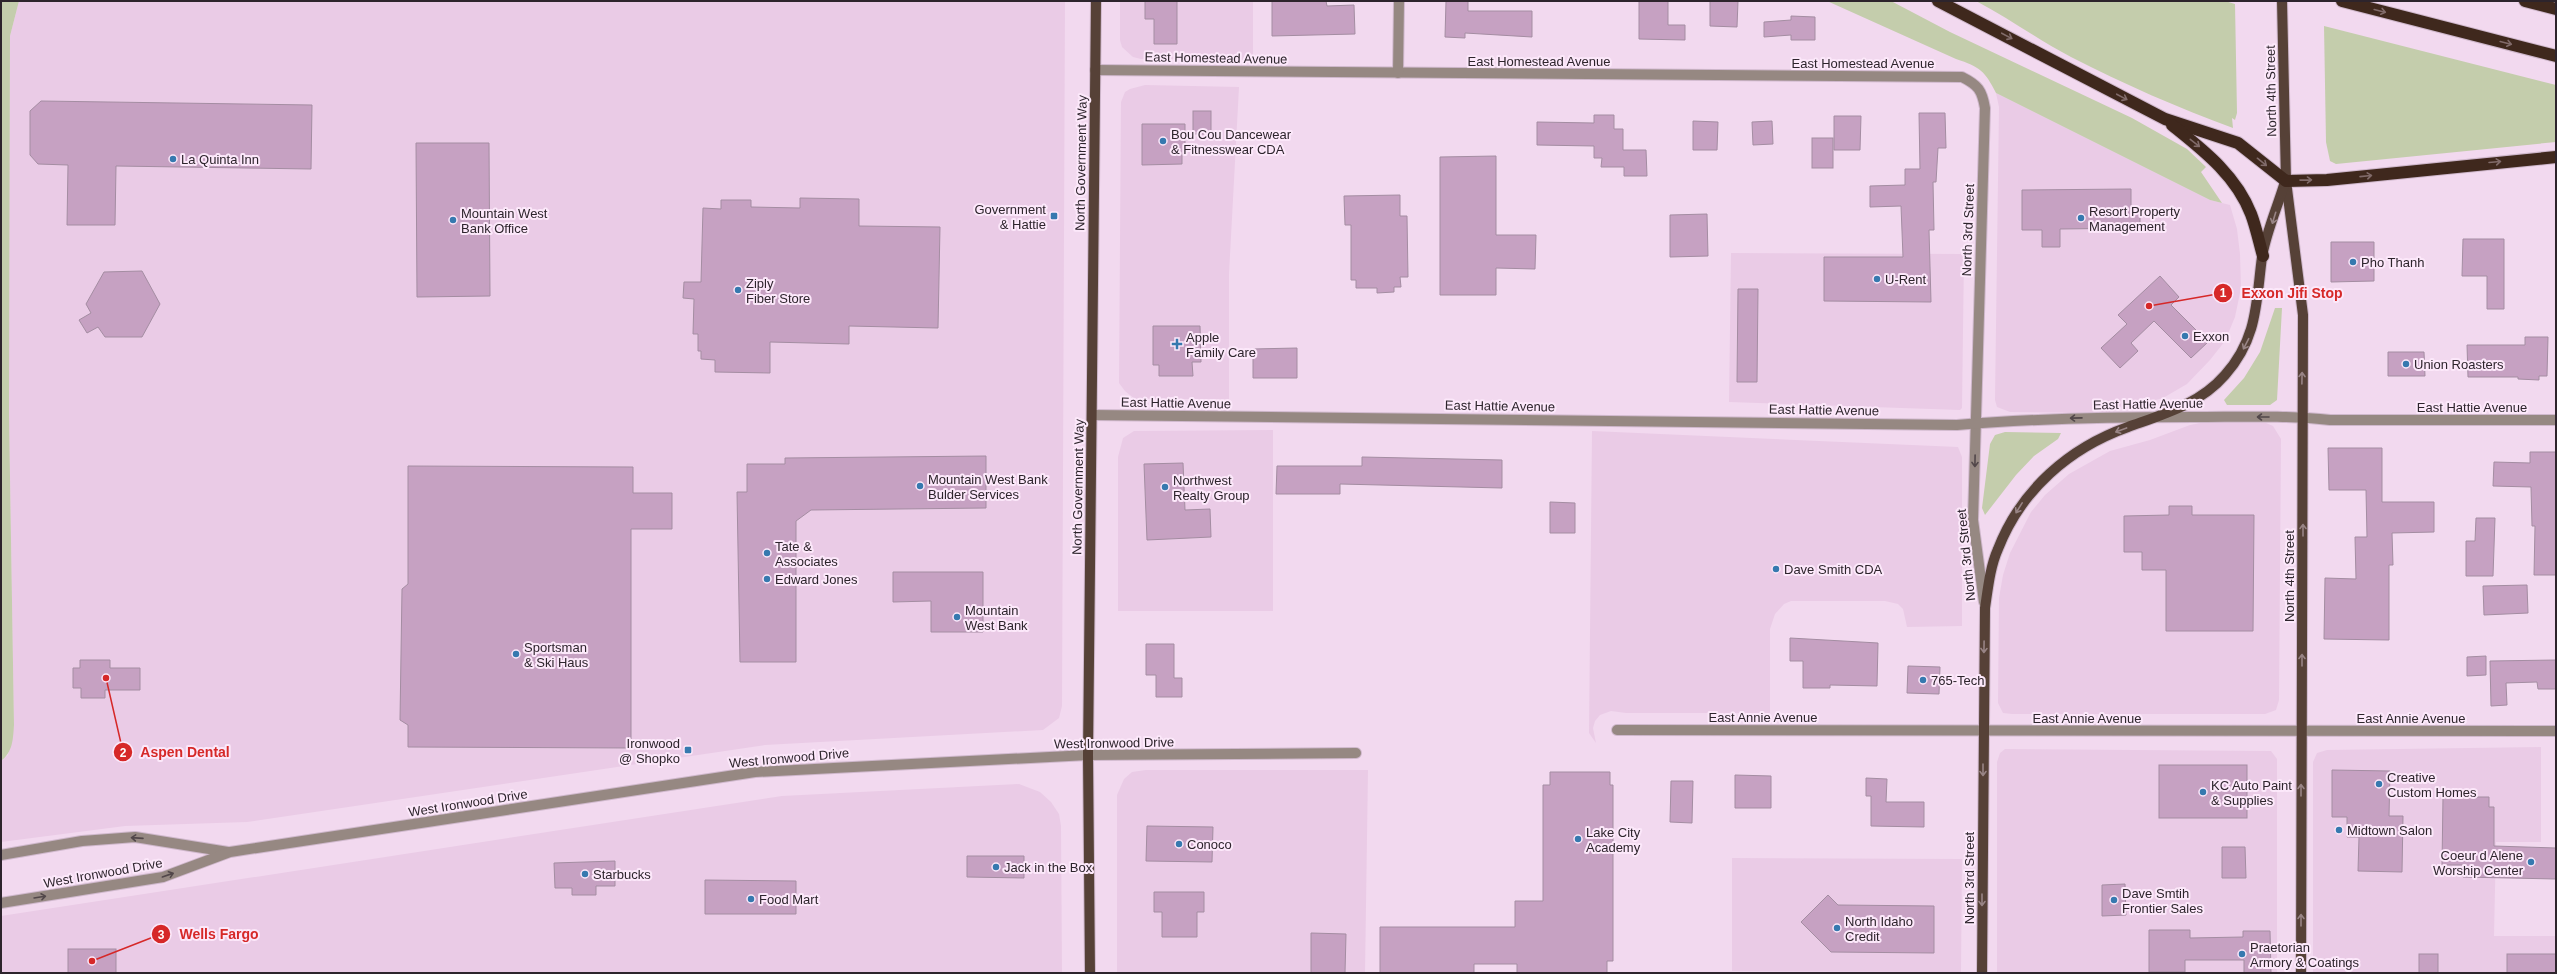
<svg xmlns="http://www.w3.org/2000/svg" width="2557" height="974" font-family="Arial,sans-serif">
	<rect width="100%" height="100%" fill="#f2d9ef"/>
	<g fill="#eacbe6">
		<polygon points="19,1 1065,1 1062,706 1059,718 1043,730 765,745 247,822 125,826 1,842 1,761 8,755 14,725 9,414 10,36"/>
		<polygon points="1120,1 1253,1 1253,60 1141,59 1133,57 1122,47 1120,40"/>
		<polygon points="1145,85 1239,87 1229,274 1229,399 1135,399 1125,391 1119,383 1121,102 1125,92 1130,89"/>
		<polygon points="1996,93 2210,200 2230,205 2237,229 2240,254 2241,288 2235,317 2225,341 2210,360 2187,384 2163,398 2108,413 2010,412 1997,407 1995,400 1999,107"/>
		<polygon points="1731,253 1964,254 1962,408 1960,410 1729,402"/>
		<polygon points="2205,422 2266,423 2273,426 2281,439 2279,700 2276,710 2265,714 2012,714 2003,713 1998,703 1999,598 2003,575 2010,553 2031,512 2045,495 2069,474 2110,451 2150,440 2190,425"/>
		<polygon points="1273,430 1273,611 1118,611 1118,457 1123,438 1134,431"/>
		<polygon points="1592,431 1958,447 1962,457 1962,626 1907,627 1903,609 1898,604 1885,601 1791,601 1784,604 1775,614 1770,629 1770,713 1626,713 1611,711 1600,715 1595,721 1593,728 1596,743 1589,733"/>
		<polygon points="2541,747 2541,842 2496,842 2494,936 2556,936 2556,973 2313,973 2313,762 2317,753 2327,750"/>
		<polygon points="2005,749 2271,751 2277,759 2277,973 1997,973 1997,762 2000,753"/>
		<polygon points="1146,770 1368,770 1365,973 1117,973 1117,795 1124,779 1132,772"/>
		<polygon points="1019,784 1040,792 1051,802 1059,814 1061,826 1062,973 1,973 1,916 782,796"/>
		<polygon points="1732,858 1962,859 1961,972 1732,971"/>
	</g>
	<g fill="#c4cdac">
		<path d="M1 1H19L10 36 9 414 14 725C13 739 13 752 1 761Z"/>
		<path d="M1827 1H1891L1950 32 2132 118 2187 149 2206 167 2201 172 2222 203 2210 200 1996 93C1985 71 1980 67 1956 59Z"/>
		<path d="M1976 1H2225L2235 4 2237 113 2235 120 2232 118 2233 128C2178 108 2124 84 2071 57 2038 40 2009 18 1976 1Z"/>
		<polygon points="2324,26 2556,85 2556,142 2336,164 2330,161 2326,142"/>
		<polygon points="2275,308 2282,308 2277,400 2270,405 2227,405 2224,400 2244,378 2260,352"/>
		<polygon points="2005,432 2061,433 2058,439 2034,456 2016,475 1985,515 1982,508 1990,444 1995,435"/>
	</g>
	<g fill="#c6a1c2" stroke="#a48da2">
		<polygon points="1145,1 1177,1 1177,44 1154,44 1154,19 1145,19"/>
		<polygon points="1272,1 1326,1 1327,6 1354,5 1355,34 1272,36"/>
		<polygon points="1446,1 1468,1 1468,11 1532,11 1532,37 1465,33 1465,38 1445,37"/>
		<polygon points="1639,1 1668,1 1668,25 1685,25 1685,40 1639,39"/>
		<polygon points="1710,1 1738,1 1737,27 1710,26"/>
		<polygon points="1791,16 1815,17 1815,40 1791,40 1791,35 1764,37 1764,22 1791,20"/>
		<polygon points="41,101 312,105 311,169 116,166 115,225 67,225 68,165 38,164 30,155 30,111"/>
		<rect x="1193" y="111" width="18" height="23"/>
		<polygon points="1919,113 1945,113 1946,148 1938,148 1936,182 1933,182 1934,230 1929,230 1931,302 1824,301 1824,257 1903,257 1901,206 1870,207 1870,186 1905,185 1905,169 1920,169"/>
		<polygon points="1594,115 1614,115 1614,129 1623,129 1623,150 1646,150 1647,176 1624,176 1624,167 1601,167 1602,158 1594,158 1594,146 1537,145 1537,122 1594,123"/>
		<polygon points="1834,116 1861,116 1860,150 1834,150"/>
		<polygon points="1693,121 1718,122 1717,150 1693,150"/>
		<polygon points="1772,121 1773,144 1753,145 1752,122"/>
		<polygon points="1142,124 1185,124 1185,154 1182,154 1182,164 1142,165"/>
		<rect x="1812" y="138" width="21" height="30"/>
		<polygon points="416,143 489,143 490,296 417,297"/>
		<polygon points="1496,156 1496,235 1536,235 1535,269 1496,268 1496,295 1440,295 1440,157"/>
		<polygon points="2131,189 2131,208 2140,208 2140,228 2060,229 2060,247 2042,247 2042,230 2022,230 2022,190"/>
		<polygon points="1400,195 1400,216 1407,216 1408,277 1400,277 1401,287 1394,287 1394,292 1377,293 1377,288 1356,288 1356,280 1351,280 1351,225 1345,225 1344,196"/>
		<polygon points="800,198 859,199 859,226 940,227 938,328 849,326 849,344 770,342 770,373 715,372 715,360 701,359 701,351 698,351 698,334 693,334 694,299 683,298 684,282 701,282 703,208 721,209 721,200 751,200 751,207 800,208"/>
		<polygon points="1707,214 1708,256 1670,257 1670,215"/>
		<polygon points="2463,239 2504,239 2504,309 2487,309 2487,276 2462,276"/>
		<polygon points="2331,242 2374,242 2374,281 2331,282"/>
		<polygon points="142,271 160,304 142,337 105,337 98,327 87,333 79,320 91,313 86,304 104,272"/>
		<polygon points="2160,276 2179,297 2171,305 2208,342 2191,358 2154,321 2131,343 2138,351 2120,368 2101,348 2127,324 2118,315"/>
		<polygon points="1738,289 1758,289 1757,382 1737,382"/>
		<polygon points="1153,326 1200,326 1201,362 1192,362 1193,376 1159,376 1159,365 1153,365"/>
		<polygon points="2525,337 2548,337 2547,376 2539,376 2539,380 2518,379 2518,377 2468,377 2467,345 2525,345"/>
		<polygon points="1297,348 1297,378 1253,378 1253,349"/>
		<polygon points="2388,352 2424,352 2425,376 2388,376"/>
		<polygon points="2328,448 2382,448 2382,502 2434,502 2434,532 2392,533 2393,565 2389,565 2389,640 2324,639 2325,578 2356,579 2355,537 2367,537 2366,490 2329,490"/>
		<polygon points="2530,452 2556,452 2556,575 2534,575 2535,526 2532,526 2531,487 2493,486 2494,462 2530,463"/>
		<polygon points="986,456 986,508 811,510 796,521 796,662 740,662 737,492 747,492 747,464 785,464 785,458"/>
		<polygon points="1362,457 1502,460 1502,488 1340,484 1340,494 1276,494 1277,466 1362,466"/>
		<polygon points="1183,463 1185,510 1210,509 1211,537 1147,540 1144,464"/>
		<polygon points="408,466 633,467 633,493 672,493 672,529 631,529 631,748 408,747 408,725 400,720 402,589 408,584"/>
		<polygon points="1550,502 1575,503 1575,533 1550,533"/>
		<polygon points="2169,506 2192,506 2192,515 2254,515 2253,631 2166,631 2166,570 2142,570 2142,552 2124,552 2124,516 2169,515"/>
		<polygon points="2476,518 2495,518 2493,576 2466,576 2466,541 2475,541"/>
		<polygon points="893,572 983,572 983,632 931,632 931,601 893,602"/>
		<polygon points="2527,585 2528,613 2484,615 2483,586"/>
		<polygon points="1790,638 1878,643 1877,686 1830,685 1830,688 1803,688 1803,661 1790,661"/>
		<polygon points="1146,644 1174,644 1174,678 1182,678 1182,697 1156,697 1156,675 1146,675"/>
		<polygon points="2486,656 2486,675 2467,676 2467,657"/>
		<polygon points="80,660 110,660 110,668 140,668 140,690 105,690 105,698 81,698 81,688 73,688 73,668 80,668"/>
		<polygon points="2556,660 2556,689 2538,689 2537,682 2506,683 2507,705 2491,706 2490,661"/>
		<polygon points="1908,666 1940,667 1939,694 1907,693"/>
		<rect x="2159" y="765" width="88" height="53"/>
		<polygon points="2332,770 2390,771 2389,816 2403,816 2402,872 2358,871 2359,837 2347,837 2347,817 2332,817"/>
		<polygon points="1550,772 1610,772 1610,785 1613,785 1613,961 1607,961 1607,973 1517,973 1517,964 1474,964 1474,973 1380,973 1380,927 1515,927 1515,901 1543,901 1543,785 1550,785"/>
		<polygon points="1735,775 1771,776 1771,808 1735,808"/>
		<polygon points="1866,778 1887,779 1886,802 1924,802 1924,827 1871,826 1871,796 1866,796"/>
		<polygon points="1671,781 1693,781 1692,823 1670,822"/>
		<polygon points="2443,797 2489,797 2489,807 2494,807 2494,846 2556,848 2556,879 2463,877 2463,865 2442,865"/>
		<polygon points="1147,826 1213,827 1212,862 1146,861"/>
		<polygon points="2222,847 2245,847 2246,878 2222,878"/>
		<polygon points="967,856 1024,856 1024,878 967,877"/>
		<polygon points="615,861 615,886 596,886 596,895 572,895 572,888 555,888 554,863"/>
		<polygon points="705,880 796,881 796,914 705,914"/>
		<polygon points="2125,884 2126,915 2102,916 2102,885"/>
		<polygon points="1154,892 1204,892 1204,912 1197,912 1197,937 1162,937 1162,912 1154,912"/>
		<polygon points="1828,895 1838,905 1934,906 1934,953 1831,952 1801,922"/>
		<polygon points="2149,930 2190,930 2190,938 2243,937 2243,931 2270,931 2271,973 2244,973 2244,960 2185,960 2185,972 2149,972"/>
		<polygon points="1311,933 1346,934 1345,973 1311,973"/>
		<rect x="68" y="949" width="48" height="24"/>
		<rect x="2419" y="954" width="19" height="19"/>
		<rect x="2507" y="954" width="49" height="19"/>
	</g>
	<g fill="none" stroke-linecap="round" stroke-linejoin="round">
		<defs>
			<g id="minor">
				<path d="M1095 70 1962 77C1978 85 1982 90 1985 108L1973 520 1984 602"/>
				<polyline points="1398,73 1399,1"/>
				<path d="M1092 415 1957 425C2036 418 2115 417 2194 417 2239 417 2285 415 2330 420H2556"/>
				<polyline points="1617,730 2556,731"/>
				<polyline points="1,855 82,841 135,837 228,852"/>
				<polyline points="1,903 163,877 230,852 755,772 1088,755 1356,753"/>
			</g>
			<g id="major">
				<polyline points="2282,1 2286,181 2303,315 2301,973"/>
				<polyline points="1090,973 1088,755 1096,1"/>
				<path d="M1982 973 1985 608C1988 588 1990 567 1998 549 2021 490 2069 448 2128 427 2164 414 2200 404 2225 375 2258 338 2256 302 2262 257 2266 233 2277 208 2284 185"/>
			</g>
			<g id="highway">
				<polyline points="1938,1 2165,119 2238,143 2286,181 2327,180 2556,157"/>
				<polyline points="2342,1 2556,56"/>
				<polyline points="2525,1 2556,9"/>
				<path d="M2172 125C2203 150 2236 175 2251 214 2256 227 2259 242 2263 256"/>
			</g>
		</defs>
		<use href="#minor" stroke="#cfb8cc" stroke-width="12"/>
		<use href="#major" stroke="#cfb8cc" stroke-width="12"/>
		<use href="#highway" stroke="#cfb8cc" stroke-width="14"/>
		<use href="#minor" stroke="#968882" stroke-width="10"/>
		<use href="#major" stroke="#564137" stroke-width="10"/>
		<use href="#highway" stroke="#3f281d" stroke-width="12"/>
	</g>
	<defs><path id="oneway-shaft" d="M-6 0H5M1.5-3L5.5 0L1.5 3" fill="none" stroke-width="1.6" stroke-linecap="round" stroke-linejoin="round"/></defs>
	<g stroke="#816b6a">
		<use href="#oneway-shaft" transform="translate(2380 11) rotate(14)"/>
		<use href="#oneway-shaft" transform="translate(2007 36) rotate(28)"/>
		<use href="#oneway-shaft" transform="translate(2506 43) rotate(14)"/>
		<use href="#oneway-shaft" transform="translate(2122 97) rotate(28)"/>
		<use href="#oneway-shaft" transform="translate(2195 143) rotate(38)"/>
		<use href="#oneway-shaft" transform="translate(2262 162) rotate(39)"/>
		<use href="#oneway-shaft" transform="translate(2495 162) rotate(-5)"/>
		<use href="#oneway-shaft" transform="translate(2366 176) rotate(-6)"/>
		<use href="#oneway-shaft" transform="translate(2306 180) rotate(-1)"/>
	</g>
	<g stroke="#988485">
		<use href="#oneway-shaft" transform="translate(2274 218) rotate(107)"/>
		<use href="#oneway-shaft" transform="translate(2246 344) rotate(117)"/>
		<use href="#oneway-shaft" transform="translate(2302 378) rotate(-89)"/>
		<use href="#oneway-shaft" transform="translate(2121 430) rotate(160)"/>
		<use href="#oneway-shaft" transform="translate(2019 508) rotate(122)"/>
		<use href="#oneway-shaft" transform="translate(2303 530) rotate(-90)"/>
		<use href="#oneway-shaft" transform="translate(1984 647) rotate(91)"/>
		<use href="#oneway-shaft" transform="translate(2302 660) rotate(-90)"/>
		<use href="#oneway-shaft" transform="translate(1983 770) rotate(90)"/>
		<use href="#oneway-shaft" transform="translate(2301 790) rotate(-90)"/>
		<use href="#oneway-shaft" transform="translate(1982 900) rotate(90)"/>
		<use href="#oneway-shaft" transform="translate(2301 920) rotate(-90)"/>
	</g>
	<g stroke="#52474a">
		<use href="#oneway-shaft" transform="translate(2263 417) rotate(-180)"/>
		<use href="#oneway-shaft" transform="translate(2076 418) rotate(179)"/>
		<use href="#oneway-shaft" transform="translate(1975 461) rotate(91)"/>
		<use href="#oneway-shaft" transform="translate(137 838) rotate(-176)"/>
		<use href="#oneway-shaft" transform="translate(168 875) rotate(-19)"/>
		<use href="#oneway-shaft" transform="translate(40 897) rotate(-9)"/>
	</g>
	<g fill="#3679af" stroke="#fce8fa" stroke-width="1.5">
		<circle cx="1163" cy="141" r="4"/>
		<circle cx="173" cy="159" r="4"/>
		<rect x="1050" y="212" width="8" height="8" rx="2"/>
		<circle cx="2081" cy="218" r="4"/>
		<circle cx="453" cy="220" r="4"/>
		<circle cx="2353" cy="262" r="4"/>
		<circle cx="1877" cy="279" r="4"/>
		<circle cx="738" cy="290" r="4"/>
		<circle cx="2185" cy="336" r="4"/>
		<path d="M1175 338h4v4h4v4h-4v4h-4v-4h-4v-4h4z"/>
		<circle cx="2406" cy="364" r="4"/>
		<circle cx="920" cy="486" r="4"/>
		<circle cx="1165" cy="487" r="4"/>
		<circle cx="767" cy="553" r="4"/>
		<circle cx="1776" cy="569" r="4"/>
		<circle cx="767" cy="579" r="4"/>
		<circle cx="957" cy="617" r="4"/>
		<circle cx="516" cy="654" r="4"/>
		<circle cx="1923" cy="680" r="4"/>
		<rect x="684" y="746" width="8" height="8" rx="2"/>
		<circle cx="2379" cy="784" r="4"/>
		<circle cx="2203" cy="792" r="4"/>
		<circle cx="2339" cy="830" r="4"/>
		<circle cx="1578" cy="839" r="4"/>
		<circle cx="1179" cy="844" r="4"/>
		<circle cx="2531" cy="862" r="4"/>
		<circle cx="996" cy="867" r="4"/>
		<circle cx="585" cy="874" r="4"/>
		<circle cx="751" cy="899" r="4"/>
		<circle cx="2114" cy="900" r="4"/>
		<circle cx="1837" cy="928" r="4"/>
		<circle cx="2242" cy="954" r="4"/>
	</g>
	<g text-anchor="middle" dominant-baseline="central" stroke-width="4" stroke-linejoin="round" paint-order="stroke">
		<g font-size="13" fill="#2d242c" stroke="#fce8fa">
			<text transform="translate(1216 58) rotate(1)">East Homestead Avenue</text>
			<text x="1539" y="61">East Homestead Avenue</text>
			<text x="1863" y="63">East Homestead Avenue</text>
			<text transform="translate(2271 91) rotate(-91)">North 4th Street</text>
			<text transform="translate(1081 163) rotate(-89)">North Government Way</text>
			<text transform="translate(1968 230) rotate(-88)">North 3rd Street</text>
			<text transform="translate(1176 403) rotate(1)">East Hattie Avenue</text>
			<text transform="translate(2148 404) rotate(-1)">East Hattie Avenue</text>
			<text transform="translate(1500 406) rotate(1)">East Hattie Avenue</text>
			<text x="2472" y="407">East Hattie Avenue</text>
			<text transform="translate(1824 410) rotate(1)">East Hattie Avenue</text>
			<text transform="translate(1078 487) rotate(-89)">North Government Way</text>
			<text transform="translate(1966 555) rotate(-96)">North 3rd Street</text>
			<text transform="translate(2289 576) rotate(-90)">North 4th Street</text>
			<text x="1763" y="717">East Annie Avenue</text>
			<text x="2087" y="718">East Annie Avenue</text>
			<text x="2411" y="718">East Annie Avenue</text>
			<text transform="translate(1114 743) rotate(-1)">West Ironwood Drive</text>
			<text transform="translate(789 758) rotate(-5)">West Ironwood Drive</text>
			<text transform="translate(468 803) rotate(-9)">West Ironwood Drive</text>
			<text transform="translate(103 873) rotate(-10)">West Ironwood Drive</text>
			<text transform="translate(1969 878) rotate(-90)">North 3rd Street</text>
		</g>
		<g font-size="13" fill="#2d242c" stroke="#fce8fa" text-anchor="start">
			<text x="1171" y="134">Bou Cou Dancewear<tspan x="1171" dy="15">&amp; Fitnesswear CDA</tspan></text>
			<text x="181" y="159">La Quinta Inn</text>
			<text x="1046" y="209" text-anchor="end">Government<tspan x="1046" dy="15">&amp; Hattie</tspan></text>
			<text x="2089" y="211">Resort Property<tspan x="2089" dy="15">Management</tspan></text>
			<text x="461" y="213">Mountain West<tspan x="461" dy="15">Bank Office</tspan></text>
			<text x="2361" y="262">Pho Thanh</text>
			<text x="1885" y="279">U-Rent</text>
			<text x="746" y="283">Ziply<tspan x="746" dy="15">Fiber Store</tspan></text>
			<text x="2193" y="336">Exxon</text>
			<text x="1186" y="337">Apple<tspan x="1186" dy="15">Family Care</tspan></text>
			<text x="2414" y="364">Union Roasters</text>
			<text x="928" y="479">Mountain West Bank<tspan x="928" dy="15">Bulder Services</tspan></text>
			<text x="1173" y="480">Northwest<tspan x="1173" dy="15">Realty Group</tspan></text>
			<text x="775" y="546">Tate &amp;<tspan x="775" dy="15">Associates</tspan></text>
			<text x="1784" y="569">Dave Smith CDA</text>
			<text x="775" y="579">Edward Jones</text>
			<text x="965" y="610">Mountain<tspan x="965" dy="15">West Bank</tspan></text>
			<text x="524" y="647">Sportsman<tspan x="524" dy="15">&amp; Ski Haus</tspan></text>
			<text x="1931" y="680">765-Tech</text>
			<text x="680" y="743" text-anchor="end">Ironwood<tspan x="680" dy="15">@ Shopko</tspan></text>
			<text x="2387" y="777">Creative<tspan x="2387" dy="15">Custom Homes</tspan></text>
			<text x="2211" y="785">KC Auto Paint<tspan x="2211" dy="15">&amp; Supplies</tspan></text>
			<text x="2347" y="830">Midtown Salon</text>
			<text x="1586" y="832">Lake City<tspan x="1586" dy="15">Academy</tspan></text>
			<text x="1187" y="844">Conoco</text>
			<text x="2523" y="855" text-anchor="end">Coeur d Alene<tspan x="2523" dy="15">Worship Center</tspan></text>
			<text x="1004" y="867">Jack in the Box</text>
			<text x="593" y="874">Starbucks</text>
			<text x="2122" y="893">Dave Smtih<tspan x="2122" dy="15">Frontier Sales</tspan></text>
			<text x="759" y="899">Food Mart</text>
			<text x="1845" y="921">North Idaho<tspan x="1845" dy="15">Credit</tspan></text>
			<text x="2250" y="947">Praetorian<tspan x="2250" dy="15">Armory &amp; Coatings</tspan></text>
		</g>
	</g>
	<path fill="none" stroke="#d62828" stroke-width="1.5" d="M2149 306L2223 293M106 678L123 752M92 961L161 934"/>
	<g fill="#d62828" stroke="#fce8fa" stroke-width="1.5">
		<circle cx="2149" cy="306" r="4"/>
		<circle cx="106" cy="678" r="4"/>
		<circle cx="92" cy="961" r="4"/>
		<circle cx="2223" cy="293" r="10"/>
		<circle cx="123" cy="752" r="10"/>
		<circle cx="161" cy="934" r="10"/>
	</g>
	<g font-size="12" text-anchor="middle" font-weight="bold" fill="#fff">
		<text x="2223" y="297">1</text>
		<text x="123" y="757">2</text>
		<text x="161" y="939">3</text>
	</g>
	<g font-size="14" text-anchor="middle" font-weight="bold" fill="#d62828" stroke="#fce8fa" stroke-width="4" stroke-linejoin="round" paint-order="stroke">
		<text x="2292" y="298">Exxon Jifi Stop</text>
		<text x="185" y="757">Aspen Dental</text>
		<text x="219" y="939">Wells Fargo</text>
	</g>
	<rect width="2557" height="974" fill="none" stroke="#2d242c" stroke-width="4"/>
</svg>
